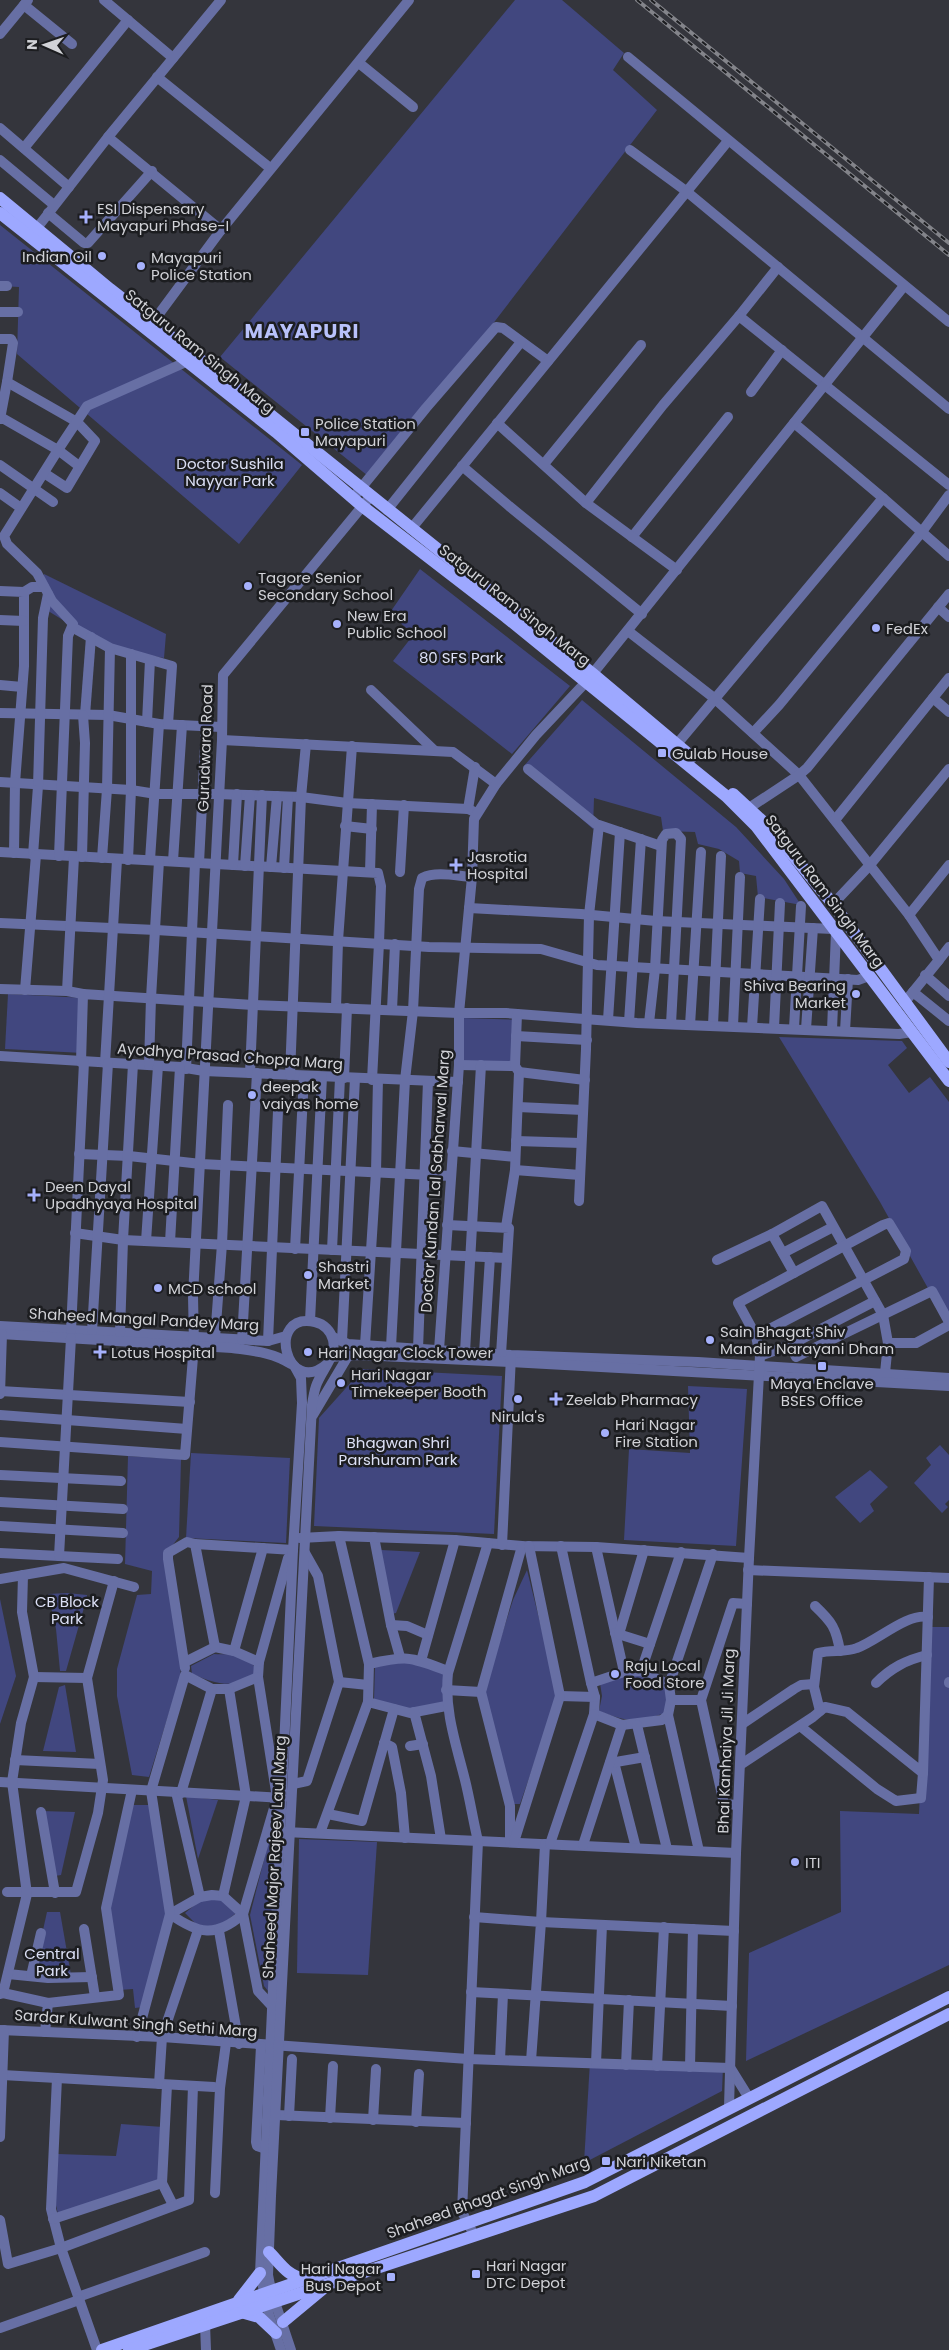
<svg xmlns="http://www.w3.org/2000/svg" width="949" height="2350" font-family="Poppins,sans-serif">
	<rect width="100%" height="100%" fill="#34353c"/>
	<g fill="#41477f">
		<polygon points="515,0 562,0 624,53 613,70 657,110 373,480 220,357"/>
		<polygon points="0,225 302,465 239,544 17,354 19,287 0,286"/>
		<polygon points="420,569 570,686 512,754 393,661 414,634 389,614"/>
		<polygon points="44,574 166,634 164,658 108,648 45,609 43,594"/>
		<polygon points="582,700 736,827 784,879 801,905 758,897 756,876 740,873 739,861 719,849 698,844 695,832 663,831 661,817 594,798 593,829 523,767"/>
		<polygon points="8,994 86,998 83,1053 5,1049"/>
		<polygon points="463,1018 521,1020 519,1068 461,1065"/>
		<polygon points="779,1037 902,1041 907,1048 888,1065 909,1093 930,1077 949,1102 949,1326 880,1202"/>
		<polygon points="363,1369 502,1376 494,1534 314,1526 319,1418"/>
		<polygon points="688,1386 747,1389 736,1546 624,1540 629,1449 690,1453"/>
		<polygon points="940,1445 949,1455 949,1500 945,1504 948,1507 942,1513 914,1483 931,1465 926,1458"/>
		<polygon points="191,1453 290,1458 286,1543 186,1538"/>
		<polygon points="128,1456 181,1459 179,1537 164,1556 181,1664 180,1678 149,1777 132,1775 117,1696 117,1669 137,1595 151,1594 152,1571 125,1564"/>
		<polygon points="870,1470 888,1487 870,1504 874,1511 860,1523 835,1497"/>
		<polygon points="381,1550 420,1552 396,1613 391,1614"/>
		<polygon points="527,1570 558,1695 520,1804 514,1804 484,1690 513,1600"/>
		<polygon points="67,1593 87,1595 87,1597 66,1671 60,1671 56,1629 48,1594"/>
		<polygon points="0,1599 16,1676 0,1724"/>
		<polygon points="927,1627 949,1627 949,1965 746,2061 749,1953 841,1912 840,1811 919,1814"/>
		<path d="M214 1654C234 1655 247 1651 257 1671 239 1692 213 1683 192 1674L191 1666Z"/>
		<polygon points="400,1660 444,1673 443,1702 409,1709 374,1700 375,1666"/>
		<path d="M640 1674 667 1686 666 1713C635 1722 630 1723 599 1711L602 1696 600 1683 624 1675Z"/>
		<polygon points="65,1685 76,1752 43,1751 59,1687"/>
		<polygon points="186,1796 218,1800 198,1859"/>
		<polygon points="130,1805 152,1805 171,1914 143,2007 135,2008 133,1989 119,1990 104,1909"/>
		<polygon points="41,1811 75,1812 61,1875 55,1876"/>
		<polygon points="271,1832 276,1834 269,1992 264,1986 250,1915"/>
		<polygon points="299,1839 377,1842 368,1975 297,1973"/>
		<polygon points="202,1899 221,1899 236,1913 219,1927 198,1926 185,1913"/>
		<polygon points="47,1912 60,1912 71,1975 33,1975"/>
		<polygon points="590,2061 723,2067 722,2091 584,2163"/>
		<polygon points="121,2124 163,2127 163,2182 58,2214 55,2201 58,2154 116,2156"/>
	</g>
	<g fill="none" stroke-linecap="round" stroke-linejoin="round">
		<g stroke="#676fa4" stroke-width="10">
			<polyline points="104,0 173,58"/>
			<polyline points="24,5 72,44"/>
			<polyline points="0,34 28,0"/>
			<polyline points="628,57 949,322"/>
			<polyline points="359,63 413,107"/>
			<polyline points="157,77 270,168"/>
			<polyline points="0,128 69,187"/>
			<polyline points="108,137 221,0"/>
			<polyline points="24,148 128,20"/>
			<polyline points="630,150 686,191 949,409"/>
			<polyline points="0,160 54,205"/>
			<polyline points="48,213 84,243 88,243 152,171"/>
			<polyline points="37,228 108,137 221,230 153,322"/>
			<polyline points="221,230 409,0"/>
			<polyline points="0,286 7,286"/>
			<polyline points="0,312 18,312"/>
			<polyline points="739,316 778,267"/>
			<polyline points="0,339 11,339 13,343 7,382 77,422 95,441 67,488 44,473"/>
			<polyline points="751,392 782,350"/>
			<polyline points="0,419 4,419 58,450 87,406 186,362"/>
			<polyline points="0,419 7,382"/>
			<polyline points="497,423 586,503"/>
			<polyline points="794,423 883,498"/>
			<polyline points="544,464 641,345"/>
			<polyline points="0,465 53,502"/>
			<polyline points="462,466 509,506 642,614"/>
			<polyline points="0,493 21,508"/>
			<polyline points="357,493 426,408 496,327 503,328 548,361"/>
			<polyline points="387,510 521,342"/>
			<polyline points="411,529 728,141"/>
			<polyline points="632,537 728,417"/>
			<polyline points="677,570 586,503 663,405 739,316 949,485"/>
			<polyline points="0,591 24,592 24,666 15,783 14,853"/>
			<polyline points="24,592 32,587 44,587"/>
			<polyline points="938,607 949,617"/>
			<polyline points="0,620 24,621"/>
			<polyline points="72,627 110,648 172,666 168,724"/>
			<polyline points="628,631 714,698 799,775 909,915 939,960 949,947"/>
			<polyline points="0,685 22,687"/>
			<polyline points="371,690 434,750"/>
			<polyline points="933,698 949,712"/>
			<polyline points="0,713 108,715 159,724 221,727"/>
			<polyline points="85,715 91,637"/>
			<polyline points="147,722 150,660"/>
			<polyline points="753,733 779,705 921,533 949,495"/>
			<polyline points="222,740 453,752 496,784"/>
			<polyline points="677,744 883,498 949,556"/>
			<polyline points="528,769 596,824"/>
			<polyline points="0,782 131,790 156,794 218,794 301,797 347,803 468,809 477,813"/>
			<polyline points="749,808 799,775 807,768 949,594"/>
			<polyline points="468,809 475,767"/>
			<polyline points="835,820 949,678"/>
			<polyline points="345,826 372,829"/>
			<polyline points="0,852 378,873 381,886 379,943 372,1080"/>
			<polyline points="33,855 38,786 43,618 48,594"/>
			<polyline points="59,856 68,636 73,624 52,601 37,573 7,544 4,536 58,450 79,466"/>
			<polyline points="82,857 85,743 83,715"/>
			<polyline points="102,858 107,789 110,648"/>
			<polyline points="128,860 131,790 131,654"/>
			<polyline points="150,860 159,724"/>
			<polyline points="173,861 182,725"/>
			<polyline points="199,863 206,726"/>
			<polyline points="233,865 237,794"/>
			<polyline points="245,866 250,795"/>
			<polyline points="271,867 277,796"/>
			<polyline points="284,868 288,797"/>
			<polyline points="370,872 372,804"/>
			<polyline points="400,872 404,805"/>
			<polyline points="833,904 869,866 949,769"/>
			<polyline points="469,908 581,914 656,921 833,929"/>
			<polyline points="909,915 949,865"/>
			<polyline points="0,923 156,930 429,947 541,949 597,965 858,980 869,976"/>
			<polyline points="925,975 949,996"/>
			<polyline points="0,989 67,991 83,994"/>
			<polyline points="25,990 36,855"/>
			<polyline points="67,991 74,857"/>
			<polyline points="913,992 949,1021"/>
			<polyline points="904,1003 939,960"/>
			<polyline points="336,1008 338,941 352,746"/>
			<polyline points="392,1010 395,944"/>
			<polyline points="608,1020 620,832"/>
			<polyline points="629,1022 641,839"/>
			<polyline points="649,1023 655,969 662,840 666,834 676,833 681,839 671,1024"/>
			<polyline points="690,1025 701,852"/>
			<polyline points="713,1025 721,856"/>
			<polyline points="733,1026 740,877"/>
			<polyline points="752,1027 760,899"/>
			<polyline points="774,1028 780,903"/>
			<polyline points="794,1028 801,906"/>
			<polyline points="806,1029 813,928"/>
			<polyline points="832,1030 836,932"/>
			<polyline points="845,1031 848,979"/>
			<polyline points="516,1036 587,1040"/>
			<polyline points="0,1056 180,1067 204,1071 458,1082"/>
			<polyline points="81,1062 83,994 253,1005 459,1013 506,1013 637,1023 899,1034 912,1032"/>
			<polyline points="105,1063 117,860"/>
			<polyline points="149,1065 151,998 159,861"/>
			<polyline points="459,1065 515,1066"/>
			<polyline points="186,1069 195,863"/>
			<polyline points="519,1072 585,1080"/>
			<polyline points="250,1073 262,795"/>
			<polyline points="290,1075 301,797 306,744"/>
			<polyline points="344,1078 347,1008"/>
			<polyline points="518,1107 583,1110"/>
			<polyline points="516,1141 581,1143"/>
			<polyline points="452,1151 515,1157"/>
			<polyline points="79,1154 129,1156 201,1164 451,1176"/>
			<polyline points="515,1170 580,1175"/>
			<polyline points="579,1201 586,1049 589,915 599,825 661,846"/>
			<polyline points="447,1225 509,1228 501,1354"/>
			<polyline points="506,1227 515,1170 519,1072 515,1066 517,1014"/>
			<polyline points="75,1233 123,1240 133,1064"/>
			<polyline points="772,1234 794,1273"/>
			<polyline points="146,1241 158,1066"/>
			<polyline points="170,1242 180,1067"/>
			<polyline points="295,1249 304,1076"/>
			<polyline points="332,1250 340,1078"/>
			<polyline points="783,1253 833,1227"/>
			<polyline points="717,1260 772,1234 822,1206 883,1315 888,1343 885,1373"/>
			<polyline points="310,1321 322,1077"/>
			<polyline points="0,1326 268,1341 286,1336"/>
			<polyline points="71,1330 84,1062"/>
			<polyline points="92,1331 108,1063"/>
			<polyline points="120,1333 123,1240 507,1258"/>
			<path d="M0 1334 232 1348C253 1351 272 1352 291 1364"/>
			<polyline points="333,1337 348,1344 511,1355 698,1362 949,1378"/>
			<polyline points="215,1338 222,1244 228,1105"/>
			<polyline points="242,1340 257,1073"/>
			<polyline points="268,1341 278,1111"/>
			<polyline points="342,1341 355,1078"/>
			<polyline points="888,1343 916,1343 949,1325"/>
			<polyline points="365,1345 376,1172 378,1079"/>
			<polyline points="790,1345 796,1357 800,1355 932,1291 949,1322"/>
			<path d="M391 1347 405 1080 413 1011 419 889 422 878C437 871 456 876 472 877"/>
			<polyline points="418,1349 428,1081"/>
			<polyline points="439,1350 459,1065 459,1013 472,877 474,819 496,784 536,735 586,682 904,286"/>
			<polyline points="465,1352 481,1065"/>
			<polyline points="484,1353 490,1257"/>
			<polyline points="760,1356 790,1345 875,1301"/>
			<polyline points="330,1357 359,1355 510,1362 949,1386"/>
			<polyline points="0,1391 190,1402"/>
			<polyline points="0,1394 2,1334"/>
			<polyline points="0,1415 187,1429"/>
			<polyline points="313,1415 348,1356"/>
			<polyline points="0,1442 185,1455 194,1345 193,1296 222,740 223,675 370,497"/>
			<polyline points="0,1475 121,1481"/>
			<polyline points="0,1502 123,1509"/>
			<polyline points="0,1526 123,1533"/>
			<polyline points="339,1536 369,1664"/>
			<polyline points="374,1537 391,1625 400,1657"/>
			<polyline points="300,1538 339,1536 455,1540 522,1546 596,1547 749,1558"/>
			<polyline points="195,1544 293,1550"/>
			<polyline points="502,1545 511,1356"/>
			<polyline points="561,1546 591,1683"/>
			<polyline points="596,1547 624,1672"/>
			<polyline points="0,1553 118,1559"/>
			<polyline points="305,1553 318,1576 339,1682"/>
			<polyline points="59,1556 71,1338"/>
			<polyline points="748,1570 949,1578"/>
			<polyline points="0,1579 64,1568 134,1587"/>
			<path d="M815 1606C832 1622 836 1628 840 1651"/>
			<polyline points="391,1625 407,1626 428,1635"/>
			<polyline points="615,1633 650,1644"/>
			<polyline points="619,1634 644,1550"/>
			<polyline points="234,1651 263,1548"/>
			<polyline points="421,1661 455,1540"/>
			<polyline points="185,1662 215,1647 234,1651 259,1662 258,1677 277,1798 243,1914 258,1991 271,2005"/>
			<polyline points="259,1662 288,1558"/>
			<polyline points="185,1668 168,1559 168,1553 187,1542 195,1544 215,1647"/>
			<polyline points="641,1671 681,1552"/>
			<polyline points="34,1677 87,1678"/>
			<path d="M876 1683C891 1668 906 1660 927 1655"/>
			<polyline points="949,1683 949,1682"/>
			<polyline points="669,1685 641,1671 624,1672 591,1683 595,1697 594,1714 622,1725 662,1720 668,1715 671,1700 669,1685 713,1554"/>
			<polyline points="212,1689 229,1689 258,1677"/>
			<polyline points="446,1690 481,1692"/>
			<polyline points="560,1696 595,1697"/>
			<polyline points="671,1700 701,1700"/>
			<path d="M446 1706 410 1713 368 1702 369 1664C409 1655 410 1657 448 1671"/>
			<path d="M820 1711 814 1687 818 1653C831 1649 845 1653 857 1648 877 1641 907 1613 928 1617"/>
			<polyline points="414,1712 431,1776 441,1839"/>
			<polyline points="668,1715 699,1851"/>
			<polyline points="742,1724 794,1689 801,1685 814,1684"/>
			<polyline points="637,1725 667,1849"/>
			<polyline points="800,1726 877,1789 896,1801 921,1798 923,1773"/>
			<polyline points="384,1743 392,1747 401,1793 405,1838"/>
			<polyline points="410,1746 423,1744"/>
			<polyline points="15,1760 100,1764"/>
			<polyline points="614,1762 636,1848"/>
			<polyline points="610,1763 645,1757"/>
			<polyline points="740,1765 813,1717 825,1707 847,1712 923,1773 929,1577"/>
			<polyline points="0,1782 283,1798"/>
			<polyline points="293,1784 307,1781 339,1682 368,1685"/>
			<polyline points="176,1792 200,1897"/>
			<polyline points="738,1805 724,1804 701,1700 733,1603 747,1604"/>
			<polyline points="41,1812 55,1893"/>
			<polyline points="328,1814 362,1821 394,1709"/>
			<polyline points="285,1832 736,1853"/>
			<polyline points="320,1833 368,1702"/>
			<polyline points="510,1842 510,1806 481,1692 522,1546"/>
			<polyline points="514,1842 560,1696 529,1546"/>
			<polyline points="545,1844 541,1922 734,1931"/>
			<polyline points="550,1844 594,1714"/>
			<polyline points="583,1845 622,1725"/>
			<polyline points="7,1892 76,1892 98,1813 103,1780 87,1678 114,1581"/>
			<path d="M212 1895 223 1896 243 1914C216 1938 198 1934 170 1914L200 1897Z"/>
			<polyline points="223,1896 246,1796 229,1689"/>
			<polyline points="474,1917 541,1922 531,2061"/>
			<polyline points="84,1929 95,1997"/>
			<polyline points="219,1931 239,2044"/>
			<polyline points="8,1974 48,1978 92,1977"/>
			<polyline points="31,1976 41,1933"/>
			<polyline points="471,1992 732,2006"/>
			<polyline points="3,1993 48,2003 45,2032"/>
			<polyline points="0,1994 3,1993 27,1894 12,1782 21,1723 34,1677 22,1612 23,1575"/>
			<polyline points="48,2003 119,1995 106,1908 132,1790"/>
			<polyline points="0,2030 162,2037 468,2059 730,2068"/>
			<polyline points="137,2037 170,1914 151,1791 185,1675 212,1689 181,1793"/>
			<polyline points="261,2046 256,2142 257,2146 266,2149"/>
			<polyline points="500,2060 503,1994"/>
			<polyline points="596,2063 602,1925"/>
			<polyline points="626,2065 629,2000"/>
			<polyline points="657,2066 664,1927"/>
			<polyline points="690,2067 693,1929"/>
			<polyline points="731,2069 749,2098"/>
			<polyline points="2,2075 57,2078 51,2209 61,2248 97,2350"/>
			<polyline points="57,2078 214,2087"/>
			<polyline points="159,2084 162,2037 198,1930"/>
			<polyline points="167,2085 162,2183 173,2205"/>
			<polyline points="729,2108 736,1853 749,1558 760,1356 756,1336 738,1303 883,1225 889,1223 906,1251 904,1259 756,1336"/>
			<polyline points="276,2115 466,2123"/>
			<polyline points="289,2116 292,2059"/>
			<polyline points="330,2118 333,2066"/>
			<polyline points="373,2120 376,2069"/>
			<polyline points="416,2122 419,2074"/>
			<polyline points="0,2137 4,2030"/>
			<polyline points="215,2193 220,2088 226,2043"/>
			<polyline points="53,2219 162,2183"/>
			<polyline points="0,2220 8,2264 61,2248 189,2200 193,2086"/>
			<path d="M474 2235 462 2212 478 1841C473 1820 470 1800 465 1780 456 1744 444 1710 448 1673L488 1543"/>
			<polyline points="78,2297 205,2252"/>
			<polyline points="205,2324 206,2350"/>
			<polyline points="0,2328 79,2300"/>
			<polyline points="281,2350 269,2315 260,2273 293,1550 302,1403 301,1378 295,1367"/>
			<path d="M291 2350 271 2290 268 2275 271 2196 312 1405C313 1398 314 1392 316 1386 321 1371 337 1356 333 1340 331 1331 324 1324 315 1322 265 1311 286 1399 327 1364"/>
		</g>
		<g stroke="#9da8ff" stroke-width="12">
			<polyline points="0,198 110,289 257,404 593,674 692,757"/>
			<polyline points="0,213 276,432 362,506 506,617 726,796 756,826 949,1081"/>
			<polyline points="733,794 772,830 833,904 949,1062"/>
			<path d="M269 2252C280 2263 288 2277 305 2279"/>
			<polyline points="239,2300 260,2273"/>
			<polyline points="241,2312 259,2317 276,2333"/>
			<polyline points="283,2322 324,2288"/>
			<polyline points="102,2350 585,2182 949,1997"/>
			<polyline points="129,2350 594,2196 949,2014"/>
		</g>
		<defs>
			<g id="rail">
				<polyline points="637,0 949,255"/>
				<polyline points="651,0 949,243"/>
			</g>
		</defs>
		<use href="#rail" stroke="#83848a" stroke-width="4"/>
		<use href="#rail" stroke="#1c1d20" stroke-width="2" stroke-dasharray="5.5" stroke-linecap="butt"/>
	</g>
	<g fill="#a6b1fc" stroke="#1c1d20" stroke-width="2">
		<path d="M83.5 209.5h5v5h5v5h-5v5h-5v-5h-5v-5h5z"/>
		<circle cx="102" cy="256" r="5"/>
		<circle cx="141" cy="266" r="5"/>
		<rect x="300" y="427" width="10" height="10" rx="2.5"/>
		<circle cx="248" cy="586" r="5"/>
		<circle cx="337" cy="624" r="5"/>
		<circle cx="876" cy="628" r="5"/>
		<rect x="657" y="748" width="10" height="10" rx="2.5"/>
		<path d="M453.5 857.5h5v5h5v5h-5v5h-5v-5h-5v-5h5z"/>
		<circle cx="856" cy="994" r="5"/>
		<circle cx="252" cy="1095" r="5"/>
		<path d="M31.5 1187.5h5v5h5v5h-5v5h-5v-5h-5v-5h5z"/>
		<circle cx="308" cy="1275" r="5"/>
		<circle cx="158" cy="1288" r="5"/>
		<circle cx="710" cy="1340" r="5"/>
		<path d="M97.5 1344.5h5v5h5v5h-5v5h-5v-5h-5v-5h5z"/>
		<circle cx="308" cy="1352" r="5"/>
		<rect x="817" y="1361" width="10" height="10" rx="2.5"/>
		<circle cx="341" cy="1383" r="5"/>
		<circle cx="518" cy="1399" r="5"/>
		<path d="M553.5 1391.5h5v5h5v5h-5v5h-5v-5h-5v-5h5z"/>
		<circle cx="605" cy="1433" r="5"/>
		<circle cx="615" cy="1674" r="5"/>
		<circle cx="795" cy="1862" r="5"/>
		<rect x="601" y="2156" width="10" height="10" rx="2.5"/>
		<rect x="471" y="2269" width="10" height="10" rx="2.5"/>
		<rect x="386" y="2272" width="10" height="10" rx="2.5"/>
	</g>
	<g text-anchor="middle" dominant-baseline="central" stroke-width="5" stroke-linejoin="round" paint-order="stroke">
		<g font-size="15" fill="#d1d2d7" stroke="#1c1d20" text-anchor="start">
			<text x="97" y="208">ESI Dispensary<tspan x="97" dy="17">Mayapuri Phase-I</tspan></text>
			<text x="92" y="256" text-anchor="end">Indian Oil</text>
			<text x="151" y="257">Mayapuri<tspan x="151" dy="17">Police Station</tspan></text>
			<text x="315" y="423">Police Station<tspan x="315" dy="17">Mayapuri</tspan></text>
			<text x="258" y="577">Tagore Senior<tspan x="258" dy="17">Secondary School</tspan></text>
			<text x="347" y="615">New Era<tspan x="347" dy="17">Public School</tspan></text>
			<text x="886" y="628">FedEx</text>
			<text x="672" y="753">Gulab House</text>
			<text x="467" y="856">Jasrotia<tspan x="467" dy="17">Hospital</tspan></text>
			<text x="846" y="985" text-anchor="end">Shiva Bearing<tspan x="846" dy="17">Market</tspan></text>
			<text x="262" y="1086">deepak<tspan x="262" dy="17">vaiyas home</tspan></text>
			<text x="45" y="1186">Deen Dayal<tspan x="45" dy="17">Upadhyaya Hospital</tspan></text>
			<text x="318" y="1266">Shastri<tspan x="318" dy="17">Market</tspan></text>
			<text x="168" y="1288">MCD school</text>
			<text x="720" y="1331">Sain Bhagat Shiv<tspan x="720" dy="17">Mandir Narayani Dham</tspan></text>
			<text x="111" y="1352">Lotus Hospital</text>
			<text x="318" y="1352">Hari Nagar Clock Tower</text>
			<text x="351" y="1374">Hari Nagar<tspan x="351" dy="17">Timekeeper Booth</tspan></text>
			<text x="822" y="1383" text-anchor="middle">Maya Enclave<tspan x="822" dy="17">BSES Office</tspan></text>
			<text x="566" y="1399">Zeelab Pharmacy</text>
			<text x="518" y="1416" text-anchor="middle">Nirula's</text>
			<text x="615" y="1424">Hari Nagar<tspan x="615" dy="17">Fire Station</tspan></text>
			<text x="625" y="1665">Raju Local<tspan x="625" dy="17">Food Store</tspan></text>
			<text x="805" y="1862">ITI</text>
			<text x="616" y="2161">Nari Niketan</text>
			<text x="486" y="2265">Hari Nagar<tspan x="486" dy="17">DTC Depot</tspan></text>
			<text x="381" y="2268" text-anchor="end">Hari Nagar<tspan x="381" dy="17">Bus Depot</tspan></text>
		</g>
		<g font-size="15" fill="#d1d2d7" stroke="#1c1d20">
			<text transform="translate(200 351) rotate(39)">Satguru Ram Singh Marg</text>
			<text transform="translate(515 605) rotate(38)">Satguru Ram Singh Marg</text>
			<text transform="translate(205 748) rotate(-88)">Gurudwara Road</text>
			<text transform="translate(825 891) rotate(53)">Satguru Ram Singh Marg</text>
			<text transform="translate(230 1056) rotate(4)">Ayodhya Prasad Chopra Marg</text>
			<text transform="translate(435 1181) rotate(-86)">Doctor Kundan Lal Sabharwal Marg</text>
			<text transform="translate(144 1319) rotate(3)">Shaheed Mangal Pandey Marg</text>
			<text transform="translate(726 1741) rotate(-88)">Bhai Kanhaiya Jil Ji Marg</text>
			<text transform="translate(274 1857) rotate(-87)">Shaheed Major Rajeev Laul Marg</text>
			<text transform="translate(136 2023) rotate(4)">Sardar Kulwant Singh Sethi Marg</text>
			<text transform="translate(488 2197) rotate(-20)">Shaheed Bhagat Singh Marg</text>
		</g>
		<g font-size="15" fill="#dce0f6" stroke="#1c1d20">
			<text x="230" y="463">Doctor Sushila<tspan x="230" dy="17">Nayyar Park</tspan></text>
			<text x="461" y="657">80 SFS Park</text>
			<text x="398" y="1442">Bhagwan Shri<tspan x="398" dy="17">Parshuram Park</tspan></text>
			<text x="67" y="1601">CB Block<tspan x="67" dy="17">Park</tspan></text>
			<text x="52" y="1953">Central<tspan x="52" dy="17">Park</tspan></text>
		</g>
		<g font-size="20" font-weight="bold" letter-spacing="1" fill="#b8c1fa" stroke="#1c1d20">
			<text x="302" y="331">MAYAPURI</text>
		</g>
	</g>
	<g transform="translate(45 45) rotate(272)" stroke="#1c1d20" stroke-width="4" paint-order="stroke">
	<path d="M0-4L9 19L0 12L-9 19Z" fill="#d1d2d7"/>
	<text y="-8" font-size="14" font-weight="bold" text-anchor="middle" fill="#d1d2d7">N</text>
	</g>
</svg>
